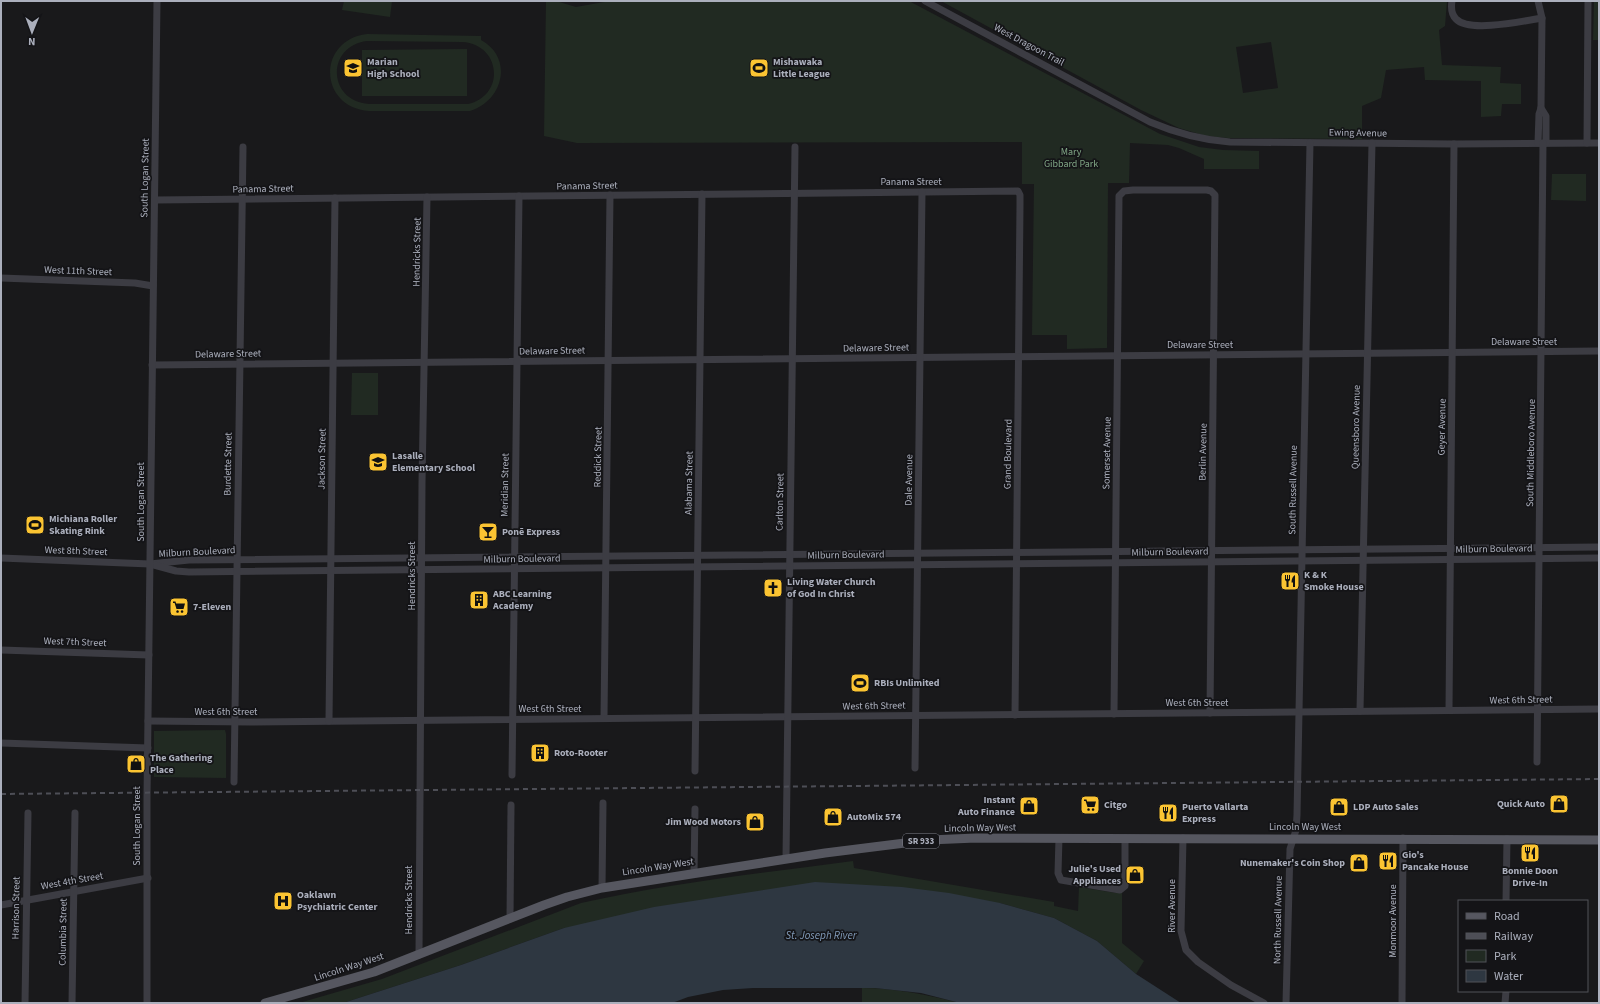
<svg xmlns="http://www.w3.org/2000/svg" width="1600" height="1004" font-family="'Source Sans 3',sans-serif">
	<rect width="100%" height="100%" fill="#19191b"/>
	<g fill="#212a22" fill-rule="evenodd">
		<polygon points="344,1 392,1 390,17 342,10"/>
		<polygon points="546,1 556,1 576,7 610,1 909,1 1160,134 1199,147 1223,150 1259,151 1259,169 1204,169 1204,159 1179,148 1168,145 1130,143 1129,183 1108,183 1107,348 1067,349 1067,335 1032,335 1034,184 1022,184 1022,142 577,143 544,136"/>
		<path d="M941 1H1447L1445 26 1439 30 1442 65 1501 67 1500 83 1521 84V104H1502L1501 116 1481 117V81L1425 80 1424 67 1386 70 1381 98 1362 106V139L1228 138 1206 136 1179 128 1141 110ZM1271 42 1278 88 1243 93 1236 47Z"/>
		<polygon points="1594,1 1599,1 1599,40 1593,40"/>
		<path d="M367 34 481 36V40C514 58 503 101 470 111H369C318 107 317 40 367 34ZM367 41 462 42C501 44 506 95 468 104H369C327 101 326 46 367 41Z"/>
		<polygon points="467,49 467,96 362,96 362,50"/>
		<polygon points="1552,174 1586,174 1586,201 1551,200"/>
		<polygon points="352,373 378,373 378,415 351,415"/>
		<polygon points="225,730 226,734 226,778 154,777 154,731"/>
		<path d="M853 861 854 868 1054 902V906L1078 911 1079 887 1116 893 1122 892V943L1144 961 1136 974 1097 941 1054 918 1000 903 564 928 461 965 343 1003H299L382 979 581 903C670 883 762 873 853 861Z"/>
		<path d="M862 988C896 988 927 995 960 1003H862Z"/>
	</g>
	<polygon fill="#2e3741" points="815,882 902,887 949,893 1000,903 1054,918 1097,941 1136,974 1181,1003 960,1003 921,993 875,988 753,988 723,990 688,997 672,1003 343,1003 461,965 564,928 654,907"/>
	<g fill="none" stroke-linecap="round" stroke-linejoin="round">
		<g stroke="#3c3c43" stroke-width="7">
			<path d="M925 1 1150 122C1176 133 1201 140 1230 142L1454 144 1599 143"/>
			<path d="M1452 1C1451 7 1451 14 1456 19 1469 33 1524 21 1542 18"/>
			<polyline points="1538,1 1542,18 1541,108 1539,114 1538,143"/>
			<polyline points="1541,108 1546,116 1546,143"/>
			<polyline points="1587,143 1588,1"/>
			<polyline points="155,200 1018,191 1020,195 1020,205 1015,715"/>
			<polyline points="1,278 135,283 153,286"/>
			<polyline points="152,365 1599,351"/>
			<polyline points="1,558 150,564 189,560 1599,547"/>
			<polyline points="154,565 176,571 189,572 1599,558"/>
			<polyline points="1,650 149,655"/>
			<polyline points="1449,710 1454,144"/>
			<polyline points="1360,711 1372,143"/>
			<polyline points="1114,714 1119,196 1124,191 1133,190 1207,190 1211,191 1215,195 1210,713"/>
			<polyline points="604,718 610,195"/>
			<polyline points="148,721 250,722 1599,709"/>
			<polyline points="329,721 335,198"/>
			<polyline points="1,743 148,748"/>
			<polyline points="1537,762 1543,143"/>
			<polyline points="915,768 922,192"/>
			<polyline points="695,771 702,194"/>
			<polyline points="512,775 519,196"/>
			<polyline points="234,782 243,147"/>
			<polyline points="1059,838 1058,873 1061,880 1120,890 1125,886 1125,838"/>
			<polyline points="1183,838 1181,931 1186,950 1198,962 1231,985 1264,1003"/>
			<polyline points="786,858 795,147"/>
			<polyline points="694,873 695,809"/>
			<polyline points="602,888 603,803"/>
			<polyline points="1506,901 1507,839"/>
			<polyline points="1,905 148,878"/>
			<polyline points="510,919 511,805"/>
			<polyline points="419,955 422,483 427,197"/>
			<polyline points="25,1003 28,813"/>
			<polyline points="72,1003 75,813"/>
			<polyline points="147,1003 147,797 157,1"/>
			<polyline points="1286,1003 1290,849 1296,830 1297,815 1310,143"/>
			<polyline points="1402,1003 1403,838"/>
			<polyline points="1505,1003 1506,991"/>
		</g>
		<polyline stroke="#565760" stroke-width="9" points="265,1003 374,972 544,905 567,897 602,888 825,853 929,840 976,838 1599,840"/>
		<polyline stroke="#4d4e56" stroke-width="2" stroke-dasharray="5 4" stroke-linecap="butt" points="1,794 1599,779"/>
	</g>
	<defs>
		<symbol id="school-square" viewBox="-11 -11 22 22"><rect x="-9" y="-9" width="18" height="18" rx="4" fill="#fbc432" stroke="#141417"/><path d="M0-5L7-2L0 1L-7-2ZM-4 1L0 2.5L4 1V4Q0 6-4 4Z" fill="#111"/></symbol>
		<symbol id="stadium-square" viewBox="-11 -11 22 22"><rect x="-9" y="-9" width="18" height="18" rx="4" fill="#fbc432" stroke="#141417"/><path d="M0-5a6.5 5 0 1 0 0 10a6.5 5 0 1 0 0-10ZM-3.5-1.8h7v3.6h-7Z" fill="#111"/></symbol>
		<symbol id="bar-square" viewBox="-11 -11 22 22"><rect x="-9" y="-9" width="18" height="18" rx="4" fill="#fbc432" stroke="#141417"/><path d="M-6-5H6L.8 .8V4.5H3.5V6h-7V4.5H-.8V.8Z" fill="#111"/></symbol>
		<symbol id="restaurant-square" viewBox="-11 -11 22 22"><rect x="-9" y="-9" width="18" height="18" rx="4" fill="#fbc432" stroke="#141417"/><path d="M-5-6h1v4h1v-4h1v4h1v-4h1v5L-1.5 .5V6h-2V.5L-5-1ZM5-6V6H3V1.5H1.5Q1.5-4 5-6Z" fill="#111"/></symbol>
		<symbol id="church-square" viewBox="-11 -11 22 22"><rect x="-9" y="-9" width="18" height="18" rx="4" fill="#fbc432" stroke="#141417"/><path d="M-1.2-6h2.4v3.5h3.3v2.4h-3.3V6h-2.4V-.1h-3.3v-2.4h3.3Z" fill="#111"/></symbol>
		<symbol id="building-square" viewBox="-11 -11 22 22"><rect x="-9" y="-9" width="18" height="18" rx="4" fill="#fbc432" stroke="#141417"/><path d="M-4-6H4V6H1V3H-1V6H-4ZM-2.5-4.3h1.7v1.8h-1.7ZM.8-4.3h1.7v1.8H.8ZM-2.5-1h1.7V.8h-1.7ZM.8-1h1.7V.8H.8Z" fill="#111"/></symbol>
		<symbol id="supermarket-square" viewBox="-11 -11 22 22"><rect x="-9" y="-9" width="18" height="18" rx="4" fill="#fbc432" stroke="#141417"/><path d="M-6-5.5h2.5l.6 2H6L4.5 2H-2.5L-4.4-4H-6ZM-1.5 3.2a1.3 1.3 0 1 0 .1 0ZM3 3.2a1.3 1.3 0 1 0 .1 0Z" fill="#111"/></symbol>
		<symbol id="shop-square" viewBox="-11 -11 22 22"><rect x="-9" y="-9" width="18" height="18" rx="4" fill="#fbc432" stroke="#141417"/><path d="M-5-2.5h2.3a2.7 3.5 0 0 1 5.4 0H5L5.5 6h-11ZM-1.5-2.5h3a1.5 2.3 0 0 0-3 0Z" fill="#111"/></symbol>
		<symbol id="hospital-square" viewBox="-11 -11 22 22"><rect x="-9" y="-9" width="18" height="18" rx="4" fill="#fbc432" stroke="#141417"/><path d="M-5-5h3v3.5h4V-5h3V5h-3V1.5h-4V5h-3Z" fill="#111"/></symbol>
	</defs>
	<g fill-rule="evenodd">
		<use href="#school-square" x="342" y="57" width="22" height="22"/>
		<use href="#stadium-square" x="748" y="57" width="22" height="22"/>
		<use href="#school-square" x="367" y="451" width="22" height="22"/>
		<use href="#stadium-square" x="24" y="514" width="22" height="22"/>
		<use href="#bar-square" x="477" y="521" width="22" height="22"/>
		<use href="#restaurant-square" x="1279" y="570" width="22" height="22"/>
		<use href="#church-square" x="762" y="577" width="22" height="22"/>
		<use href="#building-square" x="468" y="589" width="22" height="22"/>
		<use href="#supermarket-square" x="168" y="596" width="22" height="22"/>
		<use href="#stadium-square" x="849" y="672" width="22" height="22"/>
		<use href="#building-square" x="529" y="742" width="22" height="22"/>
		<use href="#shop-square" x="125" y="753" width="22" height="22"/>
		<use href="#shop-square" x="1548" y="793" width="22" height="22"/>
		<use href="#supermarket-square" x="1079" y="794" width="22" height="22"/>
		<use href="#shop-square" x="1018" y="795" width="22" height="22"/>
		<use href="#shop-square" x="1328" y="796" width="22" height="22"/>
		<use href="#restaurant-square" x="1157" y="802" width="22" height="22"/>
		<use href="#shop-square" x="822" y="806" width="22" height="22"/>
		<use href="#shop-square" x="744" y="811" width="22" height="22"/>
		<use href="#restaurant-square" x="1519" y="842" width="22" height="22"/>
		<use href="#restaurant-square" x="1377" y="850" width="22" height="22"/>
		<use href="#shop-square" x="1348" y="852" width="22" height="22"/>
		<use href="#shop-square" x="1124" y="864" width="22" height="22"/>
		<use href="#hospital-square" x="272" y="890" width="22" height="22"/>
	</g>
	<g text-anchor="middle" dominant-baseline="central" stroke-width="3.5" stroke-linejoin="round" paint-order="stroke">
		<rect fill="#141417" stroke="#7e808a" stroke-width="1" x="903" y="834" width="36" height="14" rx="3"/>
		<g font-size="9" font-weight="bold" fill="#abafbc">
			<text x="921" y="841">SR 933</text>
		</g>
		<g font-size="10" fill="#abafbc" stroke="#141417">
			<text transform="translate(1029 45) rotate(28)">West Dragoon Trail</text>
			<text transform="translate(1358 133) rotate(1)">Ewing Avenue</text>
			<text transform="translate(145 178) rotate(-89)">South Logan Street</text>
			<text x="911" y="182">Panama Street</text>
			<text transform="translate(587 186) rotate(-1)">Panama Street</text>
			<text transform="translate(263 189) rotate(-1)">Panama Street</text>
			<text transform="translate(417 252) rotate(-89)">Hendricks Street</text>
			<text transform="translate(78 271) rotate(2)">West 11th Street</text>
			<text x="1524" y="342">Delaware Street</text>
			<text x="1200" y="345">Delaware Street</text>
			<text transform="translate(876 348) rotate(-1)">Delaware Street</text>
			<text transform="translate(552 351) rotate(-1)">Delaware Street</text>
			<text transform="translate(228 354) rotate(-1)">Delaware Street</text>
			<text transform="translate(1356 427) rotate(-89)">Queensboro Avenue</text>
			<text transform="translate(1442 427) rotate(-89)">Geyer Avenue</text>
			<text transform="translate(1203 452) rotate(-89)">Berlin Avenue</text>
			<text transform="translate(1107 453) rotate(-89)">Somerset Avenue</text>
			<text transform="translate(1531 453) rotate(-89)">South Middleboro Avenue</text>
			<text transform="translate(1008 454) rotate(-89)">Grand Boulevard</text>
			<text transform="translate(598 457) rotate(-89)">Reddick Street</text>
			<text transform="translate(322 459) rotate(-89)">Jackson Street</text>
			<text transform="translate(228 464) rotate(-89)">Burdette Street</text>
			<text transform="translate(909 480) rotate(-89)">Dale Avenue</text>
			<text transform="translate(689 483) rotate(-89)">Alabama Street</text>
			<text transform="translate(505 485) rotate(-89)">Meridian Street</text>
			<text transform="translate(1293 490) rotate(-89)">South Russell Avenue</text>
			<text transform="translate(141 502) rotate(-90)">South Logan Street</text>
			<text transform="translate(780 502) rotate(-89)">Carlton Street</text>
			<text transform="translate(1494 549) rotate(-1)">Milburn Boulevard</text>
			<text transform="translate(76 551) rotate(2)">West 8th Street</text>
			<text transform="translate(197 552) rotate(-3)">Milburn Boulevard</text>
			<text transform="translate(1170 552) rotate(-1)">Milburn Boulevard</text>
			<text transform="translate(846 555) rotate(-1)">Milburn Boulevard</text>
			<text transform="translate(522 559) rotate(-1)">Milburn Boulevard</text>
			<text transform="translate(412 576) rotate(-90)">Hendricks Street</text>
			<text transform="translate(75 642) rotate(2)">West 7th Street</text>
			<text transform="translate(1521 700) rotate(-1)">West 6th Street</text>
			<text x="1197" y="703">West 6th Street</text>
			<text transform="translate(874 706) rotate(-1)">West 6th Street</text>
			<text x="550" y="709">West 6th Street</text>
			<text x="226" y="712">West 6th Street</text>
			<text transform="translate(137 826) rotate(-90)">South Logan Street</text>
			<text x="1305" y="827">Lincoln Way West</text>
			<text transform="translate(980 828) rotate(-1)">Lincoln Way West</text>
			<text transform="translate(658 867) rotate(-9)">Lincoln Way West</text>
			<text transform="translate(72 881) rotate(-10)">West 4th Street</text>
			<text transform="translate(409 900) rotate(-90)">Hendricks Street</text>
			<text transform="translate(1172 906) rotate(-90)">River Avenue</text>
			<text transform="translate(16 908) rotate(-89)">Harrison Street</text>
			<text transform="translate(1278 920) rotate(-89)">North Russell Avenue</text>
			<text transform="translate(1393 921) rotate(-90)">Monmoor Avenue</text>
			<text transform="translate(63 932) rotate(-89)">Columbia Street</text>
			<text transform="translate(349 967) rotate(-18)">Lincoln Way West</text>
		</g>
		<g font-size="10" font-weight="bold" fill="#abafbc" stroke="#141417" text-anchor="start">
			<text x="367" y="62">Marian<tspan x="367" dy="12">High School</tspan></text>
			<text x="773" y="62">Mishawaka<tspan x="773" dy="12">Little League</tspan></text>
			<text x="392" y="456">Lasalle<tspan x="392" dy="12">Elementary School</tspan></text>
			<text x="49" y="519">Michiana Roller<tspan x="49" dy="12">Skating Rink</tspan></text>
			<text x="502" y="532">Ponē Express</text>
			<text x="1304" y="575">K &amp; K<tspan x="1304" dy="12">Smoke House</tspan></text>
			<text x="787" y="582">Living Water Church<tspan x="787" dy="12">of God In Christ</tspan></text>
			<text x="493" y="594">ABC Learning<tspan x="493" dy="12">Academy</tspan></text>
			<text x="193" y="607">7-Eleven</text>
			<text x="874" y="683">RBIs Unlimited</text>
			<text x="554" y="753">Roto-Rooter</text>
			<text x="150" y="758">The Gathering<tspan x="150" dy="12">Place</tspan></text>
			<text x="1015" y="800" text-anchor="end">Instant<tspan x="1015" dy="12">Auto Finance</tspan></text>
			<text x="1545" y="804" text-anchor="end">Quick Auto</text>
			<text x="1104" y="805">Citgo</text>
			<text x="1182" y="807">Puerto Vallarta<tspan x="1182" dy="12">Express</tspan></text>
			<text x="1353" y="807">LDP Auto Sales</text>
			<text x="847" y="817">AutoMix 574</text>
			<text x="741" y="822" text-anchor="end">Jim Wood Motors</text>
			<text x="1402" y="855">Gio's<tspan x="1402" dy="12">Pancake House</tspan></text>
			<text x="1345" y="863" text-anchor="end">Nunemaker's Coin Shop</text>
			<text x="1121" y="869" text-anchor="end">Julie's Used<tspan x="1121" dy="12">Appliances</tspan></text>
			<text x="1530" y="871" text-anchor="middle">Bonnie Doon<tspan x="1530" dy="12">Drive-In</tspan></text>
			<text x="297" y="895">Oaklawn<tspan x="297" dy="12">Psychiatric Center</tspan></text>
		</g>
		<g font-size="10" fill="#81a786" stroke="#141417">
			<text x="1071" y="152">Mary<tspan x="1071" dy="12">Gibbard Park</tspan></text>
		</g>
		<g font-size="11" font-style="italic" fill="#819ab8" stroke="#141417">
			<text x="821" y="935">St. Joseph River</text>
		</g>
	</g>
	<rect width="1600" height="1004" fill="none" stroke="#abafbc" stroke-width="4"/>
	<rect x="1458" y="900" width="130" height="92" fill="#141417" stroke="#505259"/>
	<rect x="1466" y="913" width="20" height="6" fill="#565760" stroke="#505259"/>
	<text x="1494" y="920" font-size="12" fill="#abafbc">Road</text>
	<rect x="1466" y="933" width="20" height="6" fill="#4d4e56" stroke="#505259"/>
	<text x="1494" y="940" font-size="12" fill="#abafbc">Railway</text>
	<rect x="1466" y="950" width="20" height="12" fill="#212a22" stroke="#505259"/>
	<text x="1494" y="960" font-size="12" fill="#abafbc">Park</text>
	<rect x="1466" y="970" width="20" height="12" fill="#2e3741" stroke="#505259"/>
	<text x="1494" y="980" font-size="12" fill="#abafbc">Water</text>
	<g transform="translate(32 32) rotate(181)" stroke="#141417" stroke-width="3" paint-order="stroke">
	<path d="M0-3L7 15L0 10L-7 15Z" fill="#abafbc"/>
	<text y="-6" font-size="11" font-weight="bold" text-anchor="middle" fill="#abafbc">N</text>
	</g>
</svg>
